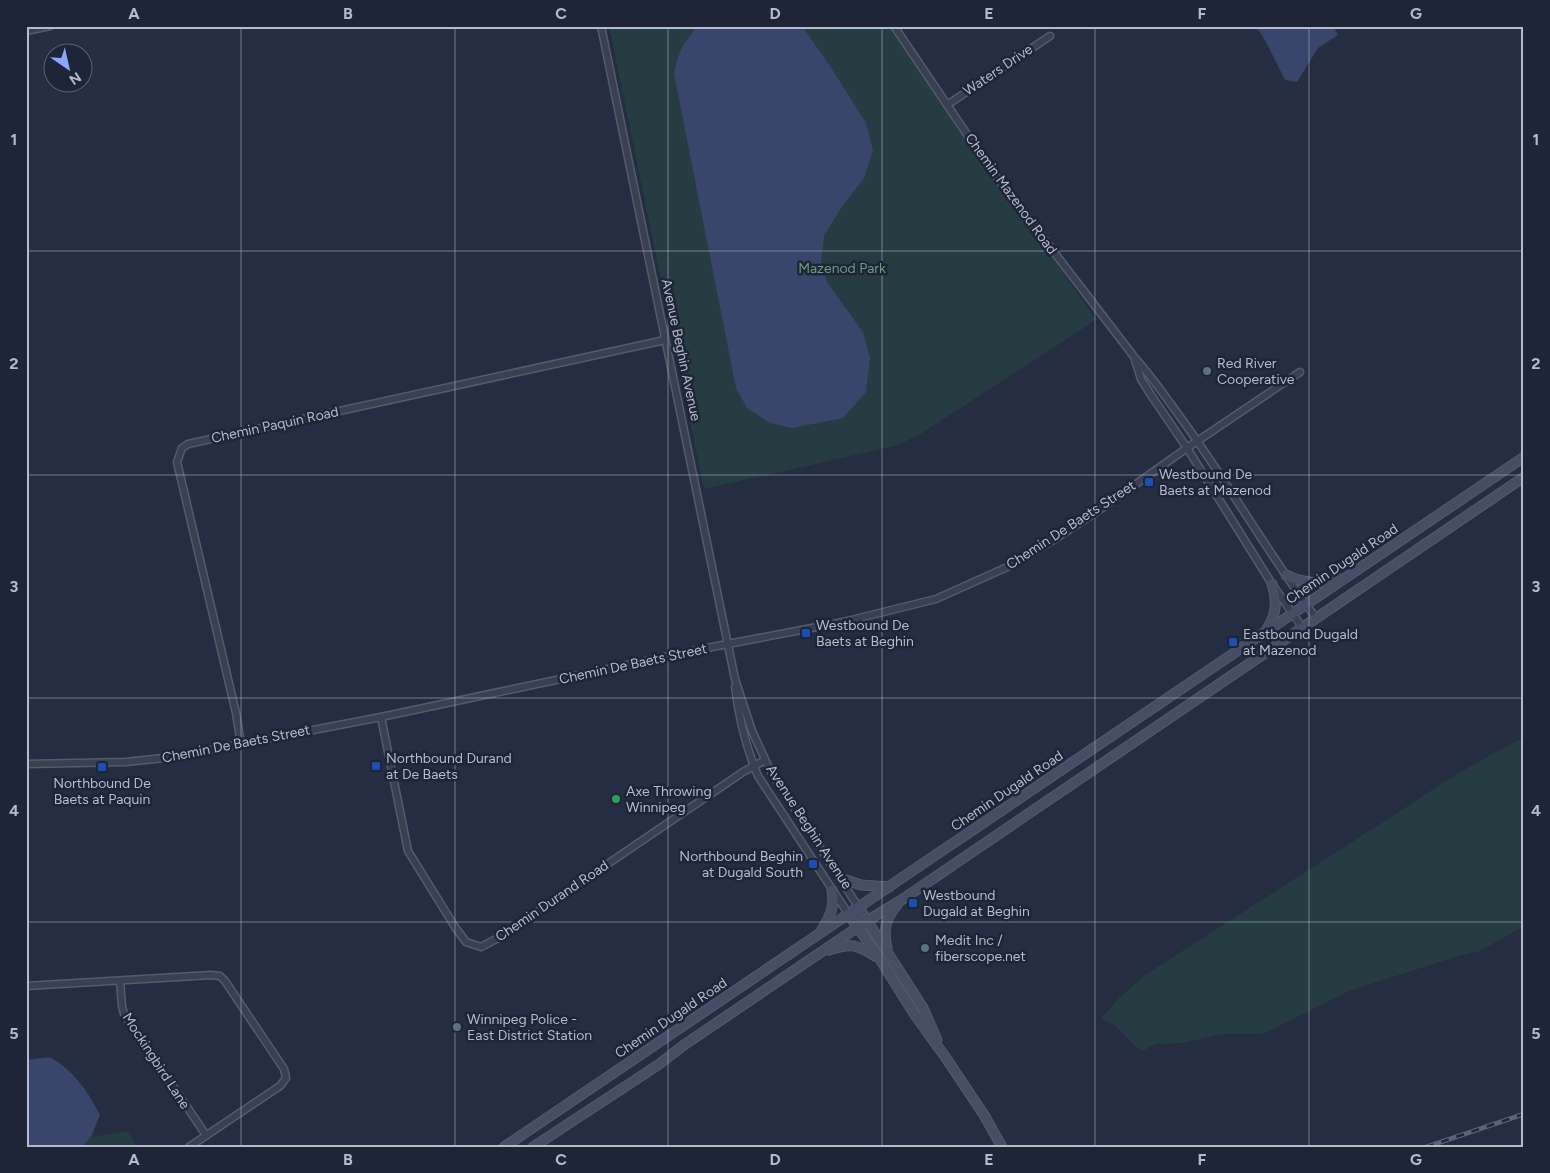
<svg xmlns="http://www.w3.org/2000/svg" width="1550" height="1173" font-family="Figtree,sans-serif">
	<rect width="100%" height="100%" fill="#242d42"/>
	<g fill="#263c43">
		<polygon points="609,26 892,26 1096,320 919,435 895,446 704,489"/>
		<path d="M1524 737V926L1480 951 1458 956 1349 991 1263 1034H1221L1183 1043 1156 1044 1142 1051 1132 1043 1116 1026 1101 1019 1119 998 1145 975 1405 808C1443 781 1482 759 1524 737Z"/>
		<polygon points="127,1131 138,1147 81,1147 91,1137"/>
	</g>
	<g fill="#37466a">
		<path d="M698 26H802L830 66 866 123 873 151 864 178 841 208 824 236 821 261 827 282 863 332 870 358 866 392 843 418 792 428 770 423 747 408 736 388 674 74C678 53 683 43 698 26Z"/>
		<polygon points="1256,26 1333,26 1338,35 1318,48 1297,82 1285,80 1266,42"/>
		<path d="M50 1057C73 1070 88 1091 100 1115L91 1137 81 1147H26V1060Z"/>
	</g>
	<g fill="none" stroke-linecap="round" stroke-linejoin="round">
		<defs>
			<g id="street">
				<polyline points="601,26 735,679 752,731 770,770 859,908"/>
				<path d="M894 26 989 167 1135 358C1154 379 1169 402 1186 425 1231 488 1270 556 1316 618"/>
				<polyline points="26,31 50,26"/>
				<polyline points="947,105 1050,36"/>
				<polyline points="1135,360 1141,379 1151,395 1187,448 1272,584 1302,627"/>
				<path d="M735 687C739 718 746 748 758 776L849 915"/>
				<polyline points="381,717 408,851 455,927 466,942 481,947 500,937 743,772 765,760"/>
				<polyline points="241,744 236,713 177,462 182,448 188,444 665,340"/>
				<polyline points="26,764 126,762 173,757 381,717 712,647 843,622 936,599 1014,564 1052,541 1095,513 1187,448 1300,372"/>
				<polyline points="120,981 122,1006 124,1014 206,1135"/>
				<polyline points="26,986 211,975 220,976 225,981 284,1069 286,1078 280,1086 189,1147"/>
			</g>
			<g id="secondary">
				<path d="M1286 575C1304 584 1321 585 1340 579"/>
				<path d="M1267 629C1277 614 1277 601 1272 584"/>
				<polyline points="840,878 861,885 889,887"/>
				<polyline points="859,908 923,1008 937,1040"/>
				<polyline points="849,915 880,959 915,1015 946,1058 984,1115 1002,1147"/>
				<path d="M821 931C830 917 835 907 832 890"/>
				<path d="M887 948C883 931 885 919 897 905"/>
				<path d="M829 950C851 943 856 944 875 956"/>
				<polyline points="504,1147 1524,457"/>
				<polyline points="533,1147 658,1065 684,1045 867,921 903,899 1524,477"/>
			</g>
		</defs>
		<use href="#street" stroke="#535b6c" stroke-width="9"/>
		<use href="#secondary" stroke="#535b6c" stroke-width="11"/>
		<use href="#street" stroke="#384052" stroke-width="6"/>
		<use href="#secondary" stroke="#464e65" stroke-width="9"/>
		<defs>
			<polyline id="rail" points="1426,1147 1524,1114"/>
		</defs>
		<use href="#rail" stroke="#5a6379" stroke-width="4.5"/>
		<use href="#rail" stroke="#1d2537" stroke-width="2.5" stroke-dasharray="8" stroke-linecap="butt"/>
	</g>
	<path fill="none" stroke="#b5bbcc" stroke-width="1" stroke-opacity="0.55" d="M241 26V1147M455 26V1147M668 26V1147M882 26V1147M1095 26V1147M1309 26V1147M26 251H1524M26 475H1524M26 698H1524M26 922H1524"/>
	<g fill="#5c6f8a" stroke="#1d2537" stroke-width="2">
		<circle cx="1207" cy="371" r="5"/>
		<circle cx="925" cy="948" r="5"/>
		<circle cx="457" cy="1027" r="5"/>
	</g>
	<g fill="#1a4fb4" stroke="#1d2537" stroke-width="2">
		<rect x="1144" y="477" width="10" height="10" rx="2.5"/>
		<rect x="801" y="628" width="10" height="10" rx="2.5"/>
		<rect x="1228" y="637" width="10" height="10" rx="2.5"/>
		<rect x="371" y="761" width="10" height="10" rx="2.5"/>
		<rect x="97" y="762" width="10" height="10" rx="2.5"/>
		<rect x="808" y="859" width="10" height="10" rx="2.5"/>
		<rect x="908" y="898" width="10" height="10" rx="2.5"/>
	</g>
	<circle fill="#2e9e5b" stroke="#1d2537" stroke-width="2" cx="616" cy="799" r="5"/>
	<g text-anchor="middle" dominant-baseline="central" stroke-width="5" stroke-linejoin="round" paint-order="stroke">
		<g font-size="14" fill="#b5bbcc" stroke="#1d2537">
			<text transform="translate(998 70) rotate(-34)">Waters Drive</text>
			<text transform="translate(1011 194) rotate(54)">Chemin Mazenod Road</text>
			<text transform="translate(681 350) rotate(78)">Avenue Beghin Avenue</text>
			<text transform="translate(275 425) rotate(-12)">Chemin Paquin Road</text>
			<text transform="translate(1071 525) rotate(-33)">Chemin De Baets Street</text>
			<text transform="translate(1342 564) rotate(-34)">Chemin Dugald Road</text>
			<text transform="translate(633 664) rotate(-12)">Chemin De Baets Street</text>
			<text transform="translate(236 744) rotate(-11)">Chemin De Baets Street</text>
			<text transform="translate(1007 791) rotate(-34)">Chemin Dugald Road</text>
			<text transform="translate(809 827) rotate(57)">Avenue Beghin Avenue</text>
			<text transform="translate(552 901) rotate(-34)">Chemin Durand Road</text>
			<text transform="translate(671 1018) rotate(-34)">Chemin Dugald Road</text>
			<text transform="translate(156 1061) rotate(57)">Mockingbird Lane</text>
		</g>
		<g font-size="14" fill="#6a9e7c" stroke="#1d2537">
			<text x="842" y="268">Mazenod Park</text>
		</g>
		<g font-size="14" fill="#b5bbcc" stroke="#1d2537" text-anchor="start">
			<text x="1217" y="363">Red River<tspan x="1217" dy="16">Cooperative</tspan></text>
			<text x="1159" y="474">Westbound De<tspan x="1159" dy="16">Baets at Mazenod</tspan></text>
			<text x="816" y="625">Westbound De<tspan x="816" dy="16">Baets at Beghin</tspan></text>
			<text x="1243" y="634">Eastbound Dugald<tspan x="1243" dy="16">at Mazenod</tspan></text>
			<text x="386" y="758">Northbound Durand<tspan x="386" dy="16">at De Baets</tspan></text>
			<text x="102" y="783" text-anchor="middle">Northbound De<tspan x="102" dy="16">Baets at Paquin</tspan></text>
			<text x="626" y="791">Axe Throwing<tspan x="626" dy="16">Winnipeg</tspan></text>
			<text x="803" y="856" text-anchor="end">Northbound Beghin<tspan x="803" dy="16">at Dugald South</tspan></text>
			<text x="923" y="895">Westbound<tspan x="923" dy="16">Dugald at Beghin</tspan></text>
			<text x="935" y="940">Medit Inc /<tspan x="935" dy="16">fiberscope.net</tspan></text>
			<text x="467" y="1019">Winnipeg Police -<tspan x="467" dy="16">East District Station</tspan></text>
		</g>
	</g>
	<rect width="1550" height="1173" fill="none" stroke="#1d2537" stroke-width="55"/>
	<g transform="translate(68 68) rotate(146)"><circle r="24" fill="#1d2537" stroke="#5a6173"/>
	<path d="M0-4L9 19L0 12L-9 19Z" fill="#87a8ff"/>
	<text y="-8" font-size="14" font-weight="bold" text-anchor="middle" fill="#b5bbcc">N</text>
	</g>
	<rect x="28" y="28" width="1494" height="1118" fill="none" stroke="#b5bbcc" stroke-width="2"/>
	<g font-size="16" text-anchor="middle" font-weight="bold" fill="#b5bbcc">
		<text x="134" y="19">A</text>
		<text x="348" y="19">B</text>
		<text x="561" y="19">C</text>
		<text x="775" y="19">D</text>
		<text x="989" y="19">E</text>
		<text x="1202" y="19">F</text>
		<text x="1416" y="19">G</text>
		<text x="14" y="145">1</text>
		<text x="1536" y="145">1</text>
		<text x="14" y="369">2</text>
		<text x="1536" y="369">2</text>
		<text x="14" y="592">3</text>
		<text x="1536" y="592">3</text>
		<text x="14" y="816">4</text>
		<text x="1536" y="816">4</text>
		<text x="14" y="1039">5</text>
		<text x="1536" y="1039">5</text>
		<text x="134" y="1165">A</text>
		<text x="348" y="1165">B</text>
		<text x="561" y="1165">C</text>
		<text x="775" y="1165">D</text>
		<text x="989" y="1165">E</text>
		<text x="1202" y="1165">F</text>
		<text x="1416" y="1165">G</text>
	</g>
</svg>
